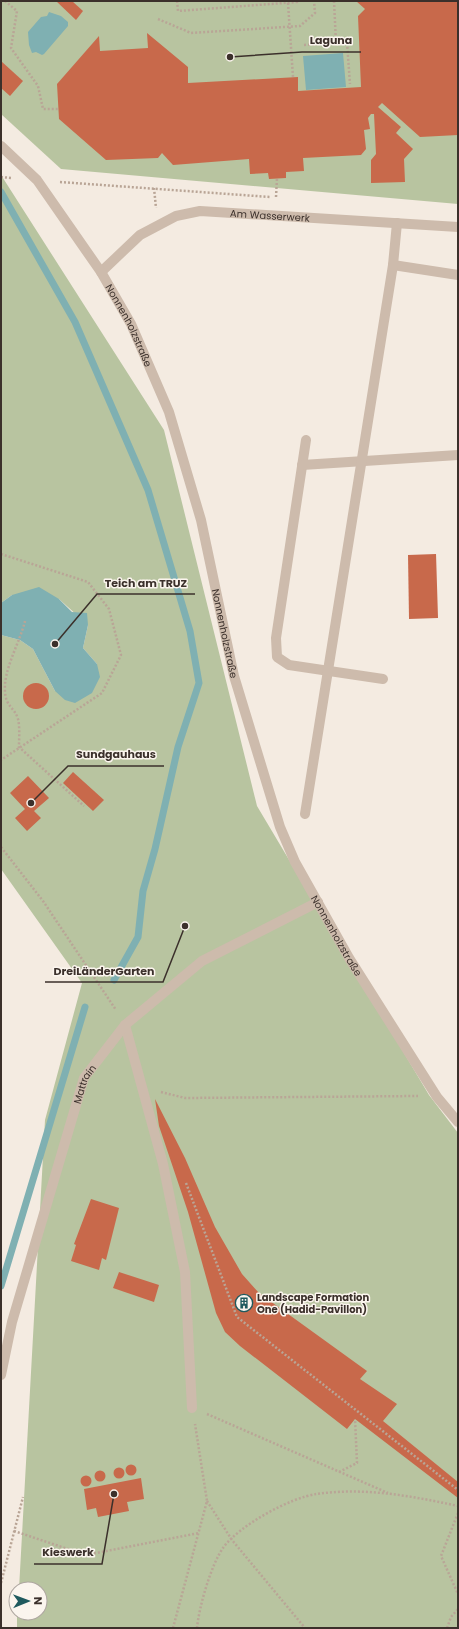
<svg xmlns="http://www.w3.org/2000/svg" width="459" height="1629" font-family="Poppins,sans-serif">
	<rect width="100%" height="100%" fill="#f4ebe1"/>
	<g fill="#b8c4a0">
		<polygon points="1,1 458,1 458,204 61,169 1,114"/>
		<polygon points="1,175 164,430 257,806 429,1095 458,1133 458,1628 17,1628 17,1613 40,1613 40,1589 19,1589 45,1120 82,983 1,869 1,635 20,640 33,649 55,691 97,664 83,648 88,625 59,599 12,595 1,603"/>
	</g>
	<g fill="#7fb0b2">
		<polygon points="49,12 61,16 68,22 68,26 44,54 42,55 36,52 32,53 29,45 28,32 41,17 47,16"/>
		<polygon points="343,53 346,87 306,90 303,56"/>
		<polygon points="39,587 59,599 72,612 87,613 88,625 83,648 97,664 100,677 92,693 75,703 65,700 55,691 33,649 20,640 1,635 1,603 12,595"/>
	</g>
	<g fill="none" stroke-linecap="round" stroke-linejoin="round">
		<g stroke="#7fb0b2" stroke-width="7">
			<polyline points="1,192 75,322 148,490 190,631 199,683 178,747 155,849 143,891 138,937 114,980"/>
			<polyline points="1,1286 85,1007"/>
		</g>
	</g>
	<g fill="#c8694b">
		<polygon points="56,1 72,1 83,11 76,20"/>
		<polygon points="356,1 458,1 458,135 420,137 382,103 378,107 401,127 396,133 413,149 404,159 405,182 371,183 371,160 376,154 374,114 371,114 368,118 370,129 364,130 366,149 361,155 303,158 304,171 286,172 286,178 269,179 268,173 250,174 249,159 173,165 162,153 158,158 106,160 59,119 57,84 99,36 100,51 148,48 147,33 188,67 188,83 298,77 298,91 361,87 358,16 365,9"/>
		<polygon points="1,61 23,81 10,96 1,88"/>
		<polygon points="436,554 438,618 409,619 408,555"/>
		<circle cx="36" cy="696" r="13"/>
		<polygon points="73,772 104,800 93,811 63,783"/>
		<polygon points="28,776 49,798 34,811 41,818 27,831 15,818 25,809 10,793"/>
		<polygon points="155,1099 185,1158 215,1227 242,1274 259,1293 367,1371 360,1379 397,1404 383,1421 458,1482 458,1498 355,1419 347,1429 240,1346 225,1332 216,1313 188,1212 159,1126"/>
		<polygon points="91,1199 119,1208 106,1260 102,1258 99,1270 71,1261 76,1245 74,1244"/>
		<polygon points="119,1272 159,1285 154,1302 113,1288"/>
		<circle cx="131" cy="1470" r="5.5"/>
		<circle cx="119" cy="1473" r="5.5"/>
		<circle cx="100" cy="1476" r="5.5"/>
		<circle cx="86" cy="1481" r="5.5"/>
		<polygon points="141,1478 144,1499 127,1502 129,1511 98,1517 96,1508 87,1510 84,1489"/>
	</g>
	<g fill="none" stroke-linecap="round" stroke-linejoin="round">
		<g stroke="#b9a596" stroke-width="2.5" stroke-dasharray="2 2" stroke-linecap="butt">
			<polyline points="5,1 17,11 11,48 38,86 43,109 58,109"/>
			<polyline points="177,1 178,11 297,2 297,1"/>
			<polyline points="334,1 336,43"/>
			<polyline points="288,3 293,77"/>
			<polyline points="158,19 191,33 300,26 315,13 314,1"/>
			<polyline points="304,45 347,42 350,84"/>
			<polyline points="1,177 11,178"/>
			<polyline points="60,182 270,197"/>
			<polyline points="154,188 156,208"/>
			<polyline points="276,197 277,178"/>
			<polyline points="1,554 88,582 109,609 121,655 102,693 1,760"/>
			<path d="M25 621C20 642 3 670 5 692 6 707 15 708 18 719 20 727 19 738 19 747L84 806"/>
			<polyline points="1,847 43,901 116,1010"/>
			<polyline points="161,1092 185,1098 418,1096"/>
			<polyline points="186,1183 237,1317 458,1490"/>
			<polyline points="207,1414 388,1493"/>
			<polyline points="339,1472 357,1463 355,1419"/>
			<polyline points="207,1501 232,1540 305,1628"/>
			<polyline points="458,1513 441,1556 458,1594"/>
			<polyline points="14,1531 86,1555 199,1533"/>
			<polyline points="1,1583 23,1497"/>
			<polyline points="173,1628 207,1501 195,1424"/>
			<path d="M197 1628C199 1607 211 1565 223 1548 238 1526 291 1497 317 1494 364 1487 412 1496 458 1506"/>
			<polyline points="447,1628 451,1617 458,1609"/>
		</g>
		<g stroke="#cdbbac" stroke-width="10">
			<polyline points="393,265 458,275"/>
			<polyline points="306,440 276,638 277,657 289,665 383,679"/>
			<polyline points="302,465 458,455"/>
			<polyline points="305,814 393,265 397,223"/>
			<polyline points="125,1025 163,1164 185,1272 192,1408"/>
		</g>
		<g stroke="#cdbbac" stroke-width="10">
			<path id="s1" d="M101 272 140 235 176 216 200 211 458 227"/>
			<path id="s2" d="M1 1375 12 1322 84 1078 125 1025 202 961 318 902"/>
		</g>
		<path stroke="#cdbbac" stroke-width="10" id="s3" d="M1 146 37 180 101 272 131 324 169 412 201 520 234 676 280 827 295 862 349 958 437 1097 458 1122"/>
	</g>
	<defs>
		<symbol id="building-ring" viewBox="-11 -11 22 22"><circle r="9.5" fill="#fbf5ee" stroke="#1f5a5e" stroke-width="1.5"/><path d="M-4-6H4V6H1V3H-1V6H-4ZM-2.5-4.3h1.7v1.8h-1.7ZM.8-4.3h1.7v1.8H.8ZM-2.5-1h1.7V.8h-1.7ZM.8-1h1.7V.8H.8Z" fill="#1f5a5e"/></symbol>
	</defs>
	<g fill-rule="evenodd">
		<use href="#building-ring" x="234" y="1293" width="20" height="20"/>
	</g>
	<g text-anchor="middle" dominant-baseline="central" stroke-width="3" stroke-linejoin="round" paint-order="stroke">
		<g font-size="10" fill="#3b302b" stroke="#fbf5ee">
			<text stroke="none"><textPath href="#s1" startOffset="189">Am Wasserwerk</textPath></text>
			<text stroke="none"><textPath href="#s3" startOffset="222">Nonnenholzstraße</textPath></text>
			<text stroke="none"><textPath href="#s3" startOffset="546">Nonnenholzstraße</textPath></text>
			<text stroke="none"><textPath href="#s3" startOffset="870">Nonnenholzstraße</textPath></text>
			<text stroke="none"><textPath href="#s2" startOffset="303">Mattrain</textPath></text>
		</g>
		<g font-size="10" font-weight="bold" fill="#3b302b" stroke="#fbf5ee" text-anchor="start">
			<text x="257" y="1297">Landscape Formation<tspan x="257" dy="12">One (Hadid-Pavillon)</tspan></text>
		</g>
	</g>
	<path fill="none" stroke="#3b302b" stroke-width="1.5" d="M230 57L302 52H361M55 644L97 594H195M31 803L68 766H164M185 926L163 982H45M114 1494L102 1564H34"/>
	<g fill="#3b302b" stroke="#fbf5ee" stroke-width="1.5">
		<circle cx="230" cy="57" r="4"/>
		<circle cx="55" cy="644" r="4"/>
		<circle cx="31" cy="803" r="4"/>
		<circle cx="185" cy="926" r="4"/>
		<circle cx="114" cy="1494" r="4"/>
	</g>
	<g font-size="11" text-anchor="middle" font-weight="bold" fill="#3b302b" stroke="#fbf5ee" stroke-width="3" stroke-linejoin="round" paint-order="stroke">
		<text x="331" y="44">Laguna</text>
		<text x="146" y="587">Teich am TRUZ</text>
		<text x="116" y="758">Sundgauhaus</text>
		<text x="104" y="975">DreiLänderGarten</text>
		<text x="68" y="1556">Kieswerk</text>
	</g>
	<rect width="459" height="1629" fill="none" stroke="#3b302b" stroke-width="4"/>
	<g transform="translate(28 1601) rotate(89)"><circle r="19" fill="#fbf5ee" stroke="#aea6a0"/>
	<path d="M0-3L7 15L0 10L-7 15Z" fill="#1f5a5e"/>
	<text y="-6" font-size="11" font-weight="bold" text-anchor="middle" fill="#3b302b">N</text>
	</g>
</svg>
